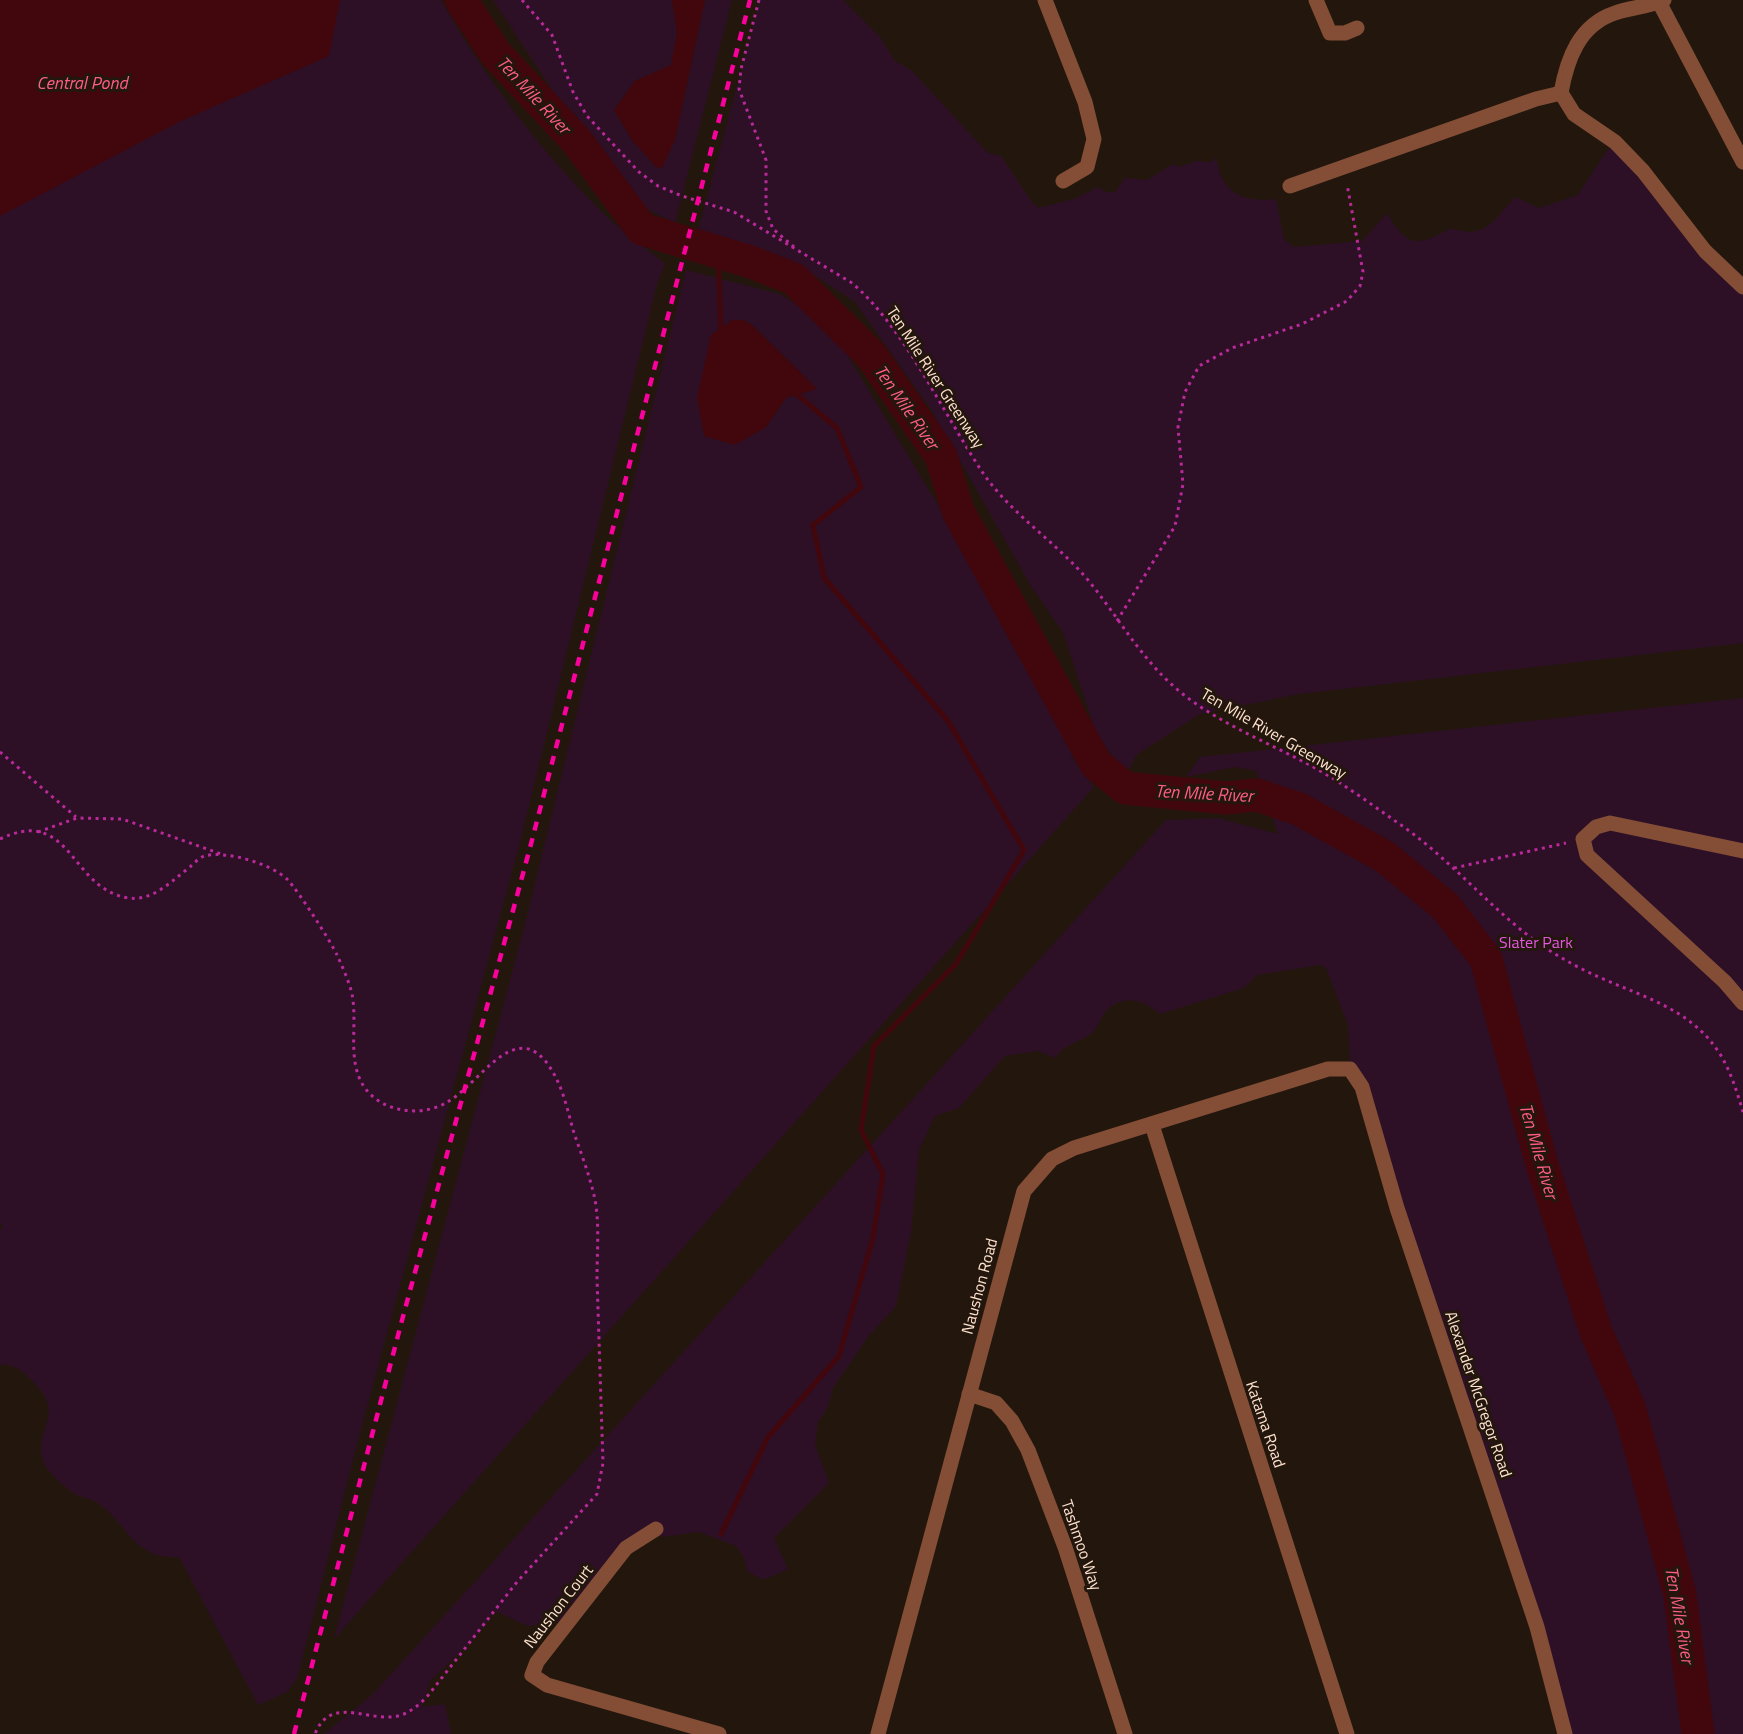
<svg xmlns="http://www.w3.org/2000/svg" width="1743" height="1734" font-family="'Titillium Web',sans-serif">
	<rect width="100%" height="100%" fill="#23170d"/>
	<g fill="#2d1026" fill-rule="evenodd">
		<path d="M299 0H441C482 73 533 141 592 202 613 225 641 244 665 264L657 284 519 846 358 1440 297 1679 287 1692 258 1705 179 1557C134 1561 126 1522 98 1503 92 1499 83 1498 77 1495 67 1489 48 1473 44 1463 30 1429 72 1415 28 1377 20 1369 12 1364 0 1365V1230L3 1227 0 1222V164Z"/>
		<polygon points="493,0 672,0 677,33 671,66 635,81 614,110 632,140 656,167 661,168 675,140 705,0 732,0 675,223 649,210 597,158"/>
		<path d="M760 0H843L880 37 895 61 911 70 988 153 1001 156 1031 201 1039 208 1077 198 1098 187 1106 192H1115L1125 178 1147 180 1173 164 1180 167 1196 161 1212 162 1216 157C1221 193 1243 203 1276 199L1284 239 1294 247 1362 241 1387 213C1407 248 1417 247 1451 228 1485 240 1493 221 1515 197L1539 208 1578 195 1610 146 1743 290V643L1299 694 1200 714 1136 755 1129 769 1120 765 1097 736 1063 632 1031 586 932 411 855 302 817 277 764 250 698 231Z"/>
		<path d="M686 270 780 294 811 313 839 341 1012 628 1077 765 1094 787 334 1639 525 924ZM743 320 752 325 817 389 786 398 766 427Z"/>
		<path d="M1743 698V1734H1566L1350 1062 1348 1025 1326 968 1320 965 1257 975 1244 988 1160 1014C1143 1000 1124 993 1106 1011 1101 1016 1099 1026 1094 1031 1081 1043 1065 1043 1055 1058L1038 1051 1005 1056 959 1108 935 1116 919 1150 911 1233 896 1306 867 1338 833 1388 828 1407 818 1422 815 1445 829 1483 774 1538 788 1569 763 1580 747 1571 744 1558 736 1546 699 1532 662 1537 642 1529 559 1622 528 1626 495 1611 474 1639 430 1681 422 1707 445 1704 451 1734H324L373 1694 1166 820 1218 818 1278 834 1256 771 1235 767 1186 777 1200 757Z"/>
	</g>
	<g fill="#42070c">
		<polygon points="0,0 340,0 329,56 179,122 0,216"/>
		<polygon points="672,0 705,0 675,140 662,168 656,167 632,140 614,110 635,81 671,65 677,33"/>
		<polygon points="732,320 743,320 752,325 817,389 786,398 766,427 735,445 704,436 697,398 711,335"/>
	</g>
	<g fill="none" stroke-linecap="round" stroke-linejoin="round">
		<g stroke="#42070c" stroke-width="5">
			<polyline points="718,252 721,330 725,333"/>
			<polyline points="721,1534 768,1437 839,1356 873,1238 883,1174 861,1130 874,1046 956,964 1024,850 948,721 824,578 813,525 861,487 837,428 794,392"/>
		</g>
		<polyline stroke="#42070c" stroke-width="33" points="461,0 495,53 576,140 642,229 751,262 794,279 871,355 941,456 958,511 1096,764 1125,788 1226,798 1257,795 1299,809 1385,857 1445,906 1486,959 1542,1165 1596,1332 1630,1410 1680,1595 1698,1734"/>
		<g stroke="#b9299a" stroke-width="3" stroke-dasharray="3 4.5" stroke-linecap="butt">
			<path d="M522 0 552 35 573 92 587 116 639 172 658 186 682 196 734 212 852 283C904 327 944 415 983 473 1011 514 1056 542 1088 580 1120 619 1143 663 1184 695 1220 723 1264 741 1304 762 1337 779 1368 802 1398 823 1450 858 1490 909 1541 945 1559 957 1580 969 1601 978 1646 998 1692 1010 1720 1054 1731 1072 1737 1092 1743 1112"/>
			<polyline points="759,0 741,69 739,89 766,160 766,211 773,229 794,247"/>
			<polyline points="1117,621 1175,526 1183,484 1178,427 1185,392 1199,366 1232,348 1302,324 1347,301 1360,286 1363,272 1347,184"/>
			<polyline points="0,752 76,817"/>
			<polyline points="38,832 77,818 122,819 221,854"/>
			<path d="M0 839C64 808 70 874 112 893 146 909 165 886 190 867 194 863 199 858 204 856 226 850 272 864 288 880 298 891 330 940 337 955 342 966 349 981 352 994 359 1029 342 1074 376 1099 396 1114 428 1115 449 1101 483 1081 522 1005 558 1082 565 1097 569 1116 574 1133 581 1153 589 1174 594 1195 600 1221 597 1252 597 1278 599 1340 601 1402 603 1463L597 1494 517 1582 426 1698C415 1708 405 1717 389 1717 362 1718 329 1698 315 1734"/>
			<polyline points="1454,868 1566,843"/>
		</g>
		<g stroke="#844e36" stroke-width="15">
			<polyline points="1045,0 1085,102 1094,139 1087,167 1063,181"/>
			<polyline points="1316,0 1330,33 1345,33 1357,28"/>
			<path d="M1664 0C1649 7 1631 7 1615 13 1579 25 1567 59 1561 93L1574 114 1615 142 1643 171 1705 251 1743 287"/>
			<polyline points="1659,2 1743,162"/>
			<polyline points="1290,186 1536,99 1561,93"/>
			<polyline points="1743,851 1610,823 1596,827 1583,839 1587,855 1725,982 1743,1003"/>
			<polyline points="1152,1125 1347,1734"/>
			<polyline points="969,1394 996,1403 1012,1421 1028,1450 1065,1547 1125,1734"/>
			<polyline points="656,1529 626,1548 537,1662 532,1675 547,1685 719,1734"/>
			<polyline points="878,1734 1024,1191 1052,1159 1074,1148 1328,1069 1350,1069 1362,1087 1397,1208 1537,1627 1565,1734"/>
		</g>
		<polyline stroke="#fa009c" stroke-width="4.5" stroke-dasharray="9 8" stroke-linecap="butt" points="294,1734 401,1324 531,844 750,0"/>
	</g>
	<g text-anchor="middle" dominant-baseline="central" stroke-width="6" stroke-linejoin="round" paint-order="stroke">
		<g font-size="16" fill="#ffe2cf" stroke="#23170d">
			<text transform="translate(936 377) rotate(57)">Ten Mile River Greenway</text>
			<text transform="translate(1274 733) rotate(30)">Ten Mile River Greenway</text>
			<text transform="translate(979 1286) rotate(-75)">Naushon Road</text>
			<text transform="translate(1479 1394) rotate(71)">Alexander McGregor Road</text>
			<text transform="translate(1266 1424) rotate(71)">Katama Road</text>
			<text transform="translate(1082 1545) rotate(71)">Tashmoo Way</text>
			<text transform="translate(558 1606) rotate(-52)">Naushon Court</text>
		</g>
		<g font-size="16" fill="#e555e1" stroke="#23170d">
			<text x="1536" y="942">Slater Park</text>
		</g>
		<g font-size="18" font-style="italic" fill="#ff5d87" stroke="#23170d">
			<text x="82" y="82">Central Pond</text>
			<text transform="translate(534 95) rotate(47)">Ten Mile River</text>
			<text transform="translate(907 407) rotate(55)">Ten Mile River</text>
			<text transform="translate(1204 793) rotate(3)">Ten Mile River</text>
			<text transform="translate(1539 1151) rotate(74)">Ten Mile River</text>
			<text transform="translate(1680 1615) rotate(80)">Ten Mile River</text>
		</g>
	</g>
</svg>
